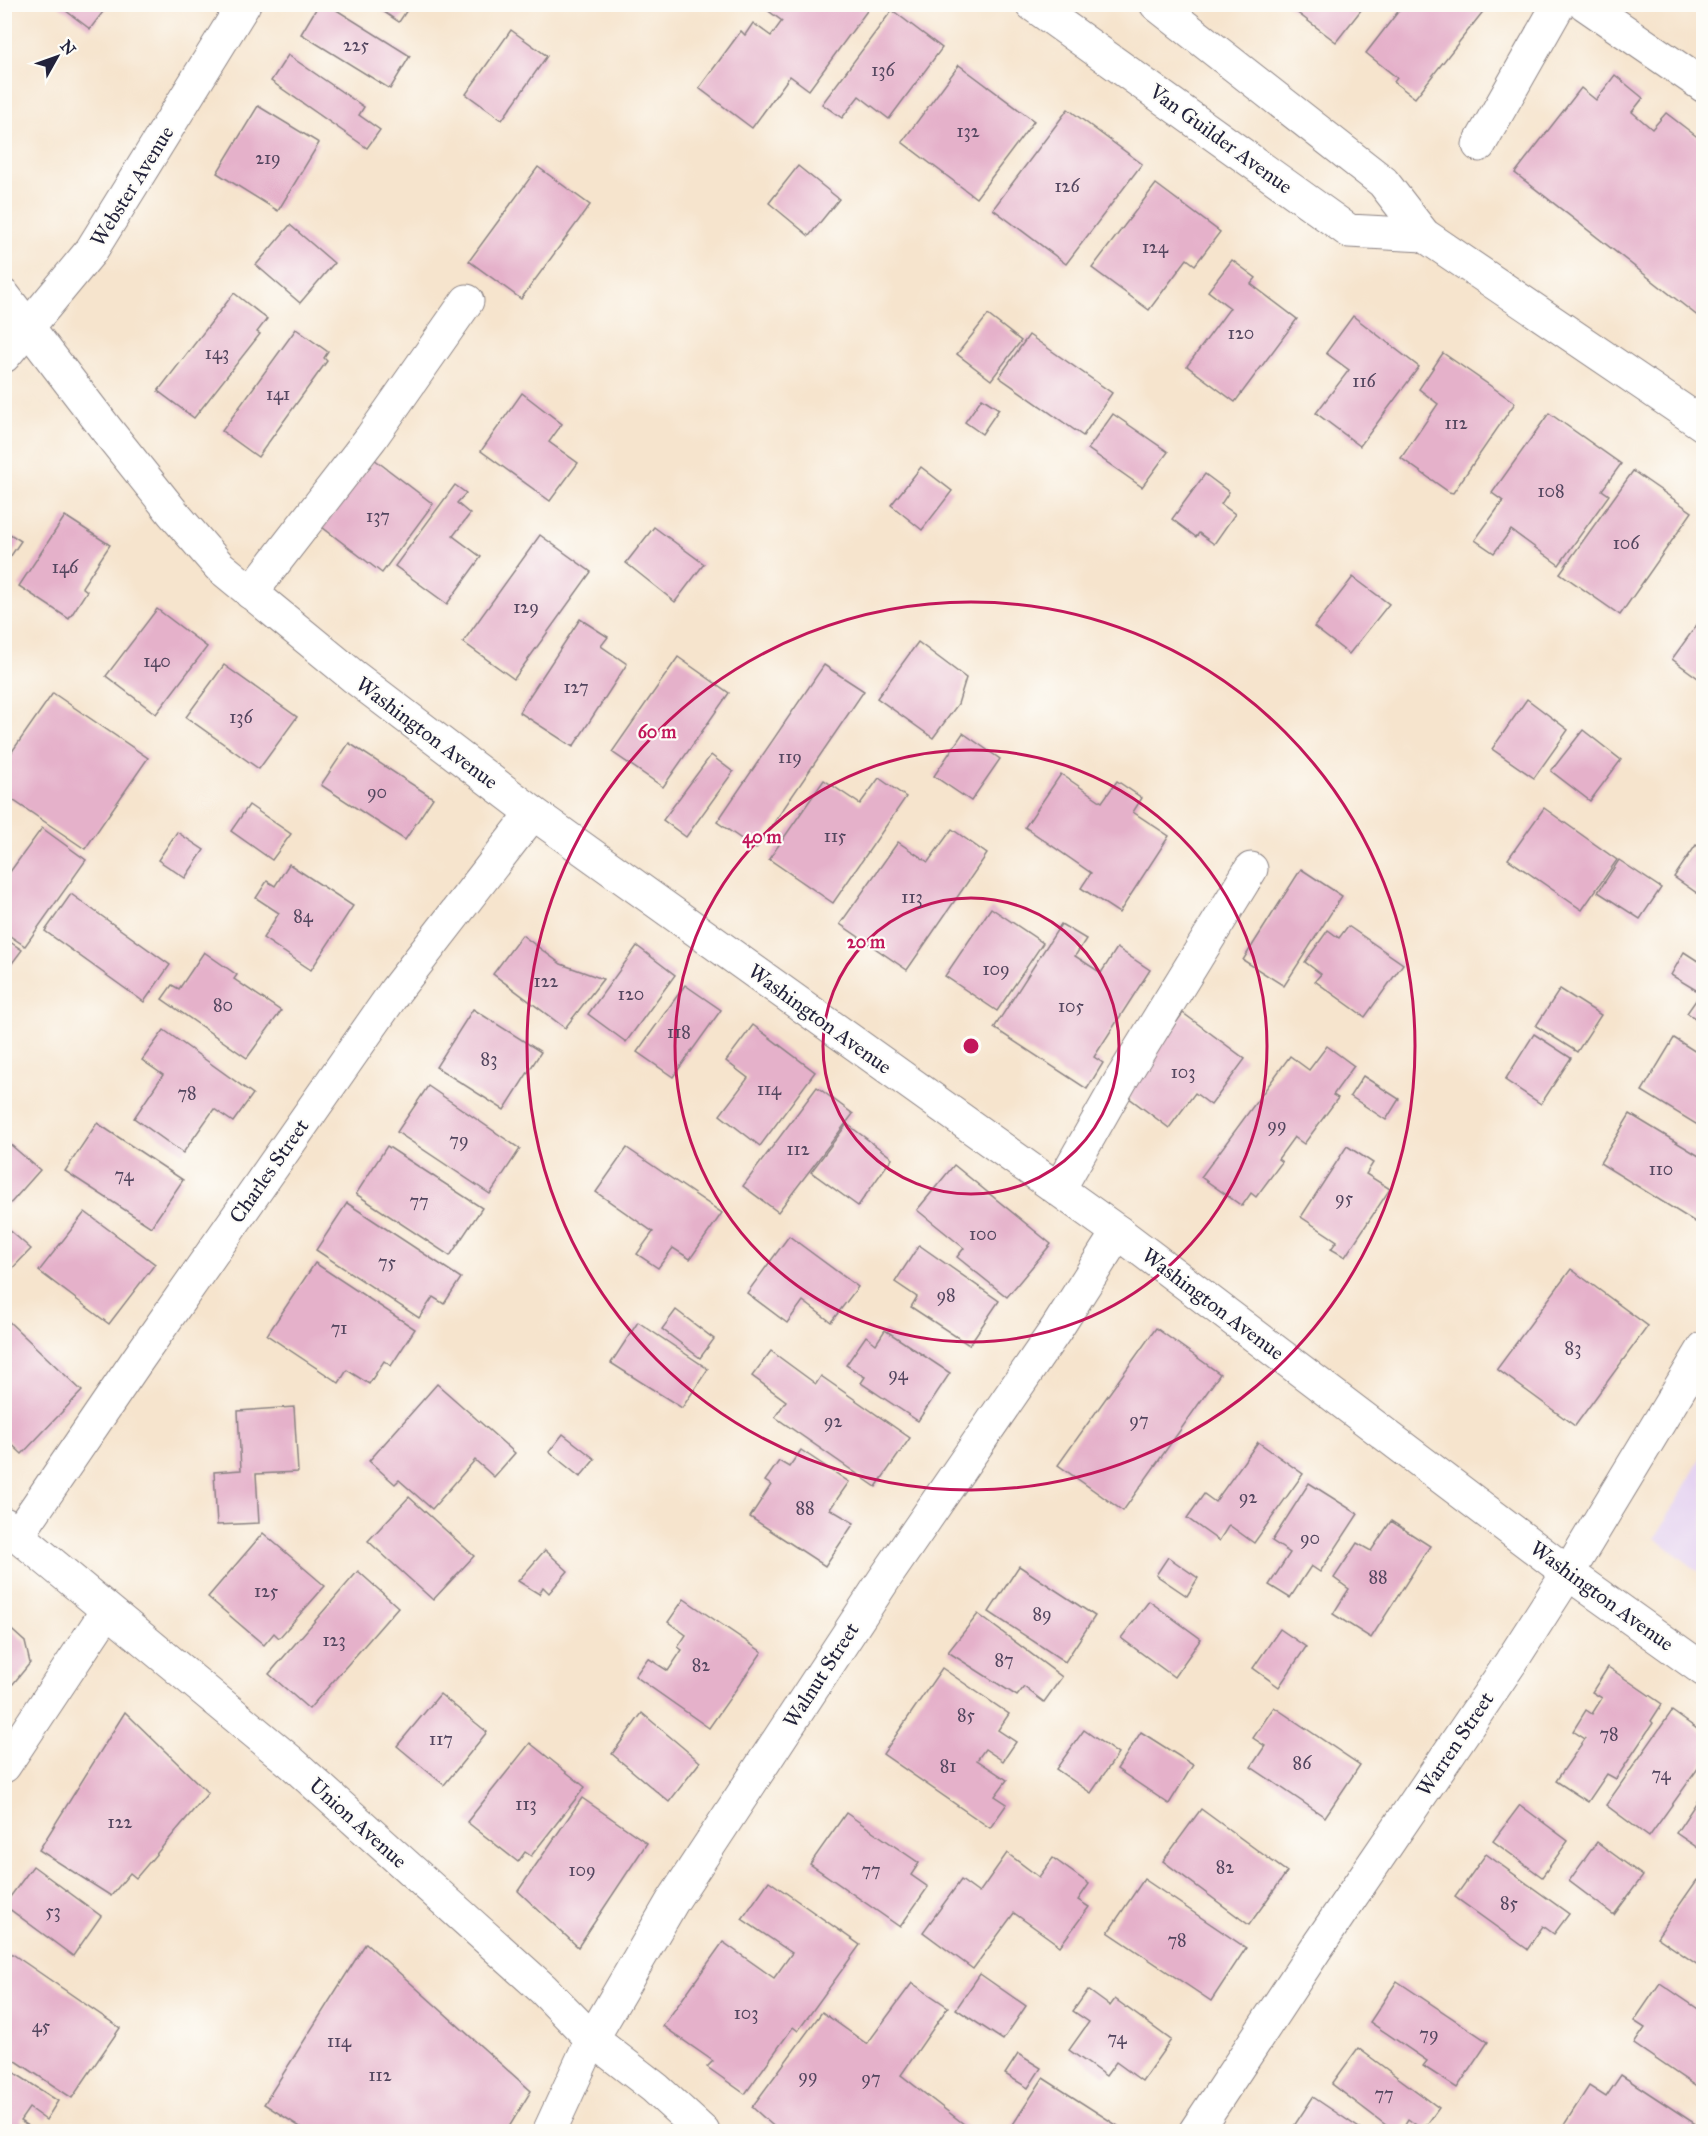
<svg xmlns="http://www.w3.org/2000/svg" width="1708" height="2136" font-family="'IM FELL Great Primer',serif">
	<rect width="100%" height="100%" fill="#fdfcf7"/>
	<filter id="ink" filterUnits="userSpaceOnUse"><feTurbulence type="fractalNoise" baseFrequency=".0167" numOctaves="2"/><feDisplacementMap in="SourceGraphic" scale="12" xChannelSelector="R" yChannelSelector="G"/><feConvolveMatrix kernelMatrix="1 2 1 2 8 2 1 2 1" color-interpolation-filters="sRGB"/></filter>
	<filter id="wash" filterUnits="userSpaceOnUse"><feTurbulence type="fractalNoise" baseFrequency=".008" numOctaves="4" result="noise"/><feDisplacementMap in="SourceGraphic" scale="24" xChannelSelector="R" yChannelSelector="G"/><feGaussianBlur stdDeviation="1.35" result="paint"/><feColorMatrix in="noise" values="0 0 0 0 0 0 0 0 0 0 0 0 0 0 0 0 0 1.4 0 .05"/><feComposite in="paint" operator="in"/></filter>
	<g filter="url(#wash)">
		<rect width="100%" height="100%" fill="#f6e4cd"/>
		<polygon fill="#e5d3f1" points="1703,1454 1703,1575 1655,1538"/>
		<g id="blocks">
			<g fill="#e5b1ca">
				<polygon points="57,4 109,4 90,29"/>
				<polygon points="319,4 327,4 410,56 390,89 301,34"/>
				<polygon points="372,4 411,4 399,22"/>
				<polygon points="759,4 872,4 809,90 790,76 752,128 699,88 741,31 745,35 753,23 771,36 782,21"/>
				<polygon points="1404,4 1489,4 1415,98 1394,82 1397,78 1366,53"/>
				<polygon points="1287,5 1365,5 1336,42"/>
				<polygon points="892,10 942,48 889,119 859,96 842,118 822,104"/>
				<polygon points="511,30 547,56 502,120 466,94"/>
				<polygon points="288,55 364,107 359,115 380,130 367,148 271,81"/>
				<polygon points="959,65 1034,121 976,198 902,142"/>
				<polygon points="1615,75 1643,98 1632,112 1652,129 1666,113 1704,142 1704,154 1702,157 1704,158 1704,321 1515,173 1581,88 1596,100"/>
				<polygon points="258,106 319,143 278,211 217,173"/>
				<polygon points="1068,109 1142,164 1066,264 993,209"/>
				<polygon points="798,166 839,199 809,236 769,203"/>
				<polygon points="538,167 590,205 521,299 469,261"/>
				<polygon points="1156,184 1220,232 1195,265 1187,259 1149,310 1092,268"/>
				<polygon points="290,225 334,263 300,303 256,265"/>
				<polygon points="1232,260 1256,278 1251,284 1297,319 1235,402 1187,366 1230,308 1208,291"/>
				<polygon points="234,293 267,319 257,332 260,334 194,418 158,391"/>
				<polygon points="988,315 1021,341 991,380 957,354"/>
				<polygon points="1353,316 1419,367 1360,446 1316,413 1349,370 1326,353"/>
				<polygon points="296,329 328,352 324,358 327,361 258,457 222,431"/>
				<polygon points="1029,335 1112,393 1083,436 999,377"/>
				<polygon points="1443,353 1515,403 1453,493 1449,492 1401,458 1438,404 1419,389"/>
				<polygon points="522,393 562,424 549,442 578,463 550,501 481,451"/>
				<polygon points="982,398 999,409 982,434 965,422"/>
				<polygon points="1549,413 1621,464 1602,490 1609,495 1559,565 1511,530 1494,553 1475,540 1503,501 1492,493"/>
				<polygon points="1113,414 1168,452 1142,487 1088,449"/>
				<polygon points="374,459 433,504 382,573 322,527"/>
				<polygon points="921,467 952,491 922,530 891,505"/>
				<polygon points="1633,471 1692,512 1620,615 1560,573"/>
				<polygon points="1205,474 1229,492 1221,504 1235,514 1214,544 1199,533 1196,537 1172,519"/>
				<polygon points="455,485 466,493 457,503 470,514 453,536 481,557 447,604 395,566"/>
				<polygon points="65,516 110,545 82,587 87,591 69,619 19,586"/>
				<polygon points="654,527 704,564 675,602 626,563"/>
				<polygon points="10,534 21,541 4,566 4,540"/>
				<polygon points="540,535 591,572 514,679 463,642"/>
				<polygon points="1353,577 1389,604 1349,654 1314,627"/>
				<polygon points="157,609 207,647 156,714 106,676"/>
				<polygon points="1704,615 1704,670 1698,678 1672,659"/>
				<polygon points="580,619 608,637 601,646 627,664 573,747 519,712"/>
				<polygon points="918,642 966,678 958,704 933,738 877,698"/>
				<polygon points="678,657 729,693 663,787 612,752"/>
				<polygon points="224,665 297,717 259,769 186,717"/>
				<polygon points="824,665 864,691 756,849 717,822"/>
				<polygon points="53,693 148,758 85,849 4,794 4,763"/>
				<polygon points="1527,699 1568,730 1534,778 1492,749"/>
				<polygon points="1583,730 1621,760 1590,801 1551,771"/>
				<polygon points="963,733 1000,759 971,801 934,776"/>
				<polygon points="349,743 433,798 405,840 321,785"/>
				<polygon points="711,755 733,772 686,837 663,820"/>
				<polygon points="1061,774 1102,802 1117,781 1142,798 1133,812 1169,836 1119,913 1081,888 1091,873 1025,827"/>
				<polygon points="879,778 906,797 833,903 769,859 824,780 860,804"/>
				<polygon points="249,805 291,834 272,860 231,831"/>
				<polygon points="1544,808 1617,860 1582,910 1508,859"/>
				<polygon points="42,828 86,860 25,946 4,932 4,880"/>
				<polygon points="952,829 987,854 907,970 840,924 898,842 928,862"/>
				<polygon points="177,832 204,850 185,878 158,860"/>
				<polygon points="1696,845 1704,850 1704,898 1674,877"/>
				<polygon points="1619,860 1661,888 1640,919 1598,892"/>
				<polygon points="289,864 353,906 311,970 263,938 279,913 256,898 267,881 275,886"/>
				<polygon points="1301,869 1342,896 1284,986 1243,960"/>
				<polygon points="71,894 170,965 144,1002 45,931"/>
				<polygon points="991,908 1043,943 997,1011 945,976"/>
				<polygon points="1061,924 1086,939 1075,956 1101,973 1117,948 1150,970 1094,1057 1103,1063 1087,1089 994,1028"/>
				<polygon points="1348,926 1403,964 1365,1017 1315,981 1321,974 1305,962 1328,930 1339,938"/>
				<polygon points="522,935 561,964 603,979 565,1028 493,974"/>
				<polygon points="4,938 22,950 4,974"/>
				<polygon points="637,946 675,975 626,1042 588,1014"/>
				<polygon points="204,952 237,975 234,979 281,1011 247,1058 162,999 172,985 179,989"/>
				<polygon points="1684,952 1704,965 1704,1024 1687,1013 1701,993 1671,975"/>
				<polygon points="685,985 721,1010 673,1077 637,1052"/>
				<polygon points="1560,989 1601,1015 1577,1052 1536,1026"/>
				<polygon points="473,1009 541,1052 504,1110 436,1067"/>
				<polygon points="1183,1013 1245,1059 1211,1105 1195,1093 1169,1128 1124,1094"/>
				<polygon points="753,1025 815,1072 760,1146 720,1115 748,1078 726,1061"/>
				<polygon points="164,1030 253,1094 233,1122 214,1109 183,1153 134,1118 163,1075 142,1060"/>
				<polygon points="1534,1034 1571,1058 1541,1104 1505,1080"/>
				<polygon points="1674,1038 1704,1057 1704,1129 1642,1091"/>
				<polygon points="1327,1046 1354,1066 1333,1095 1338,1098 1304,1144 1294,1137 1278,1159 1282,1162 1256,1197 1251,1193 1242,1206 1201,1177 1290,1056 1309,1070"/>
				<polygon points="1363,1076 1399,1099 1386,1120 1350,1096"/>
				<polygon points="428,1086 520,1149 490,1194 397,1132"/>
				<polygon points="817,1087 853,1114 778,1212 743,1186"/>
				<polygon points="1630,1114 1704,1159 1704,1209 1695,1222 1600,1163"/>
				<polygon points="97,1123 183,1180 151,1227 65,1171"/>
				<polygon points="847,1124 892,1158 858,1206 811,1172"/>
				<polygon points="4,1139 40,1170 9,1205 4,1201"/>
				<polygon points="387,1146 482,1208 450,1256 356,1194"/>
				<polygon points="1347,1146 1373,1163 1366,1174 1390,1189 1345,1257 1331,1249 1337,1241 1301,1217"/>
				<polygon points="627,1148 722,1213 690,1259 673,1248 658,1268 637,1254 653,1232 596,1192"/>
				<polygon points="954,1165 1051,1244 1007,1297 957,1257 964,1248 917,1210"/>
				<polygon points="347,1203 461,1278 444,1304 433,1297 419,1318 316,1250"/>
				<polygon points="85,1212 155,1264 109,1324 39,1271"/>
				<polygon points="6,1227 31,1249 4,1277 4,1229"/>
				<polygon points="789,1236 858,1287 831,1322 803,1301 787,1323 747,1293"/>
				<polygon points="919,1245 999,1301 969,1345 911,1307 917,1297 895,1282"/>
				<polygon points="315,1263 415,1329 391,1366 384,1361 369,1384 347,1370 339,1383 267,1335"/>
				<polygon points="1571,1269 1648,1326 1575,1426 1497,1369"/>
				<polygon points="676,1310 714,1339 700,1358 662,1329"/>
				<polygon points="4,1317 82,1391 22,1454 4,1437"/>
				<polygon points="638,1322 708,1369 682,1408 611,1363"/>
				<polygon points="1156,1328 1220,1374 1123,1511 1058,1465"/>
				<polygon points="885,1330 950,1373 918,1421 861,1383 865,1377 846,1365 866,1336 876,1344"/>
				<polygon points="771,1351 816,1384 821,1376 910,1438 876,1487 775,1417 786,1401 752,1376"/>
				<polygon points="437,1384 515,1453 494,1477 475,1460 432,1509 399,1480 395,1484 369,1461"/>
				<polygon points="294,1407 298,1472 256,1474 259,1523 217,1525 214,1472 241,1470 238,1411"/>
				<polygon points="563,1434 595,1459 580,1477 549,1452"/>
				<polygon points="1258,1442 1303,1474 1254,1543 1229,1525 1219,1541 1187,1518 1204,1494 1215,1502"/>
				<polygon points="801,1450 849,1482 830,1509 854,1523 825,1566 750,1517 771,1485 765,1481 779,1461 789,1467"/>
				<polygon points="1309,1483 1358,1514 1320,1572 1311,1566 1290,1598 1269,1585 1290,1553 1272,1541"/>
				<polygon points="409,1497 474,1556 433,1600 368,1541"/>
				<polygon points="1391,1521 1430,1546 1371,1638 1333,1614 1349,1589 1334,1578 1357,1543 1371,1551"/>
				<polygon points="263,1533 325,1586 279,1638 274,1633 264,1645 208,1597"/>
				<polygon points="545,1550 568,1571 549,1593 543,1587 539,1594 518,1581"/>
				<polygon points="1168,1557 1198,1578 1187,1596 1156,1575"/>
				<polygon points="1019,1566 1095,1616 1065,1662 989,1612"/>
				<polygon points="358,1571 398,1607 309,1709 269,1674"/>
				<polygon points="684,1599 762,1652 709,1728 635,1676 648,1658 668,1671 682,1650 678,1647 686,1635 668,1622"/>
				<polygon points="1149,1601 1201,1639 1174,1677 1121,1638"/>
				<polygon points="978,1614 1062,1677 1044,1702 1024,1687 1017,1696 948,1652"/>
				<polygon points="4,1623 25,1642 30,1663 4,1695"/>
				<polygon points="1280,1629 1306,1647 1279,1687 1253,1668"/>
				<polygon points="1608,1667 1662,1704 1651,1721 1653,1723 1616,1779 1607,1774 1588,1802 1556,1781 1585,1739 1573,1731 1586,1710 1592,1714 1602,1698 1592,1692"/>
				<polygon points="942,1668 1009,1714 998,1730 1016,1742 1003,1761 985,1749 977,1760 1007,1780 995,1796 1007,1804 990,1828 883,1754"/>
				<polygon points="440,1694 487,1732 444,1785 397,1746"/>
				<polygon points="1274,1707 1360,1765 1325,1817 1251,1767 1265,1746 1253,1738"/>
				<polygon points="1672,1711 1704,1734 1704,1760 1649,1837 1606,1805"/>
				<polygon points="125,1712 208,1793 136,1878 130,1873 111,1896 39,1850"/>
				<polygon points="642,1713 700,1762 669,1802 612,1754"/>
				<polygon points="1084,1730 1118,1754 1091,1793 1056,1769"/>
				<polygon points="1141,1732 1193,1765 1169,1804 1117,1769"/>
				<polygon points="530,1743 585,1787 531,1856 525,1852 518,1862 467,1822"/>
				<polygon points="1704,1791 1704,1852 1676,1833"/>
				<polygon points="582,1798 647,1843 578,1947 518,1891"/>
				<polygon points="1520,1805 1568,1841 1542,1877 1493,1841"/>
				<polygon points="1201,1809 1287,1872 1249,1925 1163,1861"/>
				<polygon points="846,1813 919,1863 911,1875 928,1887 900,1927 810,1864"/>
				<polygon points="1597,1842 1643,1876 1614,1915 1569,1881"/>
				<polygon points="1007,1853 1039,1877 1053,1858 1089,1884 1078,1900 1089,1907 1060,1946 1014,1913 973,1969 923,1932 961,1880 979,1893"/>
				<polygon points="1486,1854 1569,1914 1554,1934 1543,1926 1527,1949 1455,1897"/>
				<polygon points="33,1866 101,1916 73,1956 4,1905"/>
				<polygon points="1144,1879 1246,1948 1211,2001 1108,1932"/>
				<polygon points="1697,1880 1704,1884 1704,1969 1657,1937"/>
				<polygon points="769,1881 860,1945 798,2031 793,2027 745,2094 707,2067 713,2061 663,2026 723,1942 774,1978 792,1953 742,1919"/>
				<polygon points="366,1943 531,2091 506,2132 308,2132 264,2104"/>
				<polygon points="11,1953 120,2028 72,2098 4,2053 4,1963"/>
				<polygon points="980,1974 1026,2006 1003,2040 956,2009"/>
				<polygon points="1397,1981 1488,2042 1457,2088 1423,2066 1427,2061 1370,2022"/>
				<polygon points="912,1983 948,2007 901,2075 974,2132 780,2132 752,2107 822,2012 867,2044"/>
				<polygon points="1660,1983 1704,2013 1704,2092 1634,2044 1645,2028 1634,2021"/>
				<polygon points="1088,1990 1110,2006 1115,1999 1171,2040 1142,2081 1116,2062 1106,2076 1069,2050 1089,2022 1073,2011"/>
				<polygon points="1358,2048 1439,2108 1423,2130 1408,2119 1400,2132 1395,2132 1332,2084"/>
				<polygon points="1018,2054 1041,2068 1028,2088 1005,2074"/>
				<polygon points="4,2066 58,2101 46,2120 29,2108 20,2121 37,2132 4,2132"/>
				<polygon points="1621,2075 1697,2125 1692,2132 1568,2132 1562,2128 1589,2086 1606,2097"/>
				<polygon points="1043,2078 1118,2126 1115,2132 1008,2132"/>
				<polygon points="1313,2097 1365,2132 1290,2132"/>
			</g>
		</g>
	</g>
	<g filter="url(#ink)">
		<use href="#blocks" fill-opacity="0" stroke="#8c8384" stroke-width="1.5"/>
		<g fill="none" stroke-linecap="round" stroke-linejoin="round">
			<defs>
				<g id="minor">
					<polyline points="1032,4 1349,231 1424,235"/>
					<polyline points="1156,4 1383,182 1424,235 1704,425"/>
					<polyline points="1585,4 1704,86"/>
					<polyline points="1479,145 1559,4"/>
					<polyline points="4,296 106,429 173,513 219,566 353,676 533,813 1118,1232 1568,1573 1704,1670"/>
					<polyline points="4,356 91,251 244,4"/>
					<polyline points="251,593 371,438 467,301"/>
					<polyline points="1059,1189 1121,1080 1251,869"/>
					<polyline points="4,1524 291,1762 543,1989 592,2039 655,2088 703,2132"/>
					<polyline points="17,1536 136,1362 396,990 533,813"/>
					<polyline points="4,1766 107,1611"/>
					<polyline points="549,2132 592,2039 672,1902 885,1578 1057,1328 1118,1232"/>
					<polyline points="1195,2132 1317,1947 1511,1662 1568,1573 1704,1348"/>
				</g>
			</defs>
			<use href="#minor" stroke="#8c8384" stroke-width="35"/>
			<use href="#minor" stroke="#fff" stroke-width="33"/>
		</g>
	</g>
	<g fill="none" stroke="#c2185b" stroke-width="3">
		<circle cx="971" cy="1046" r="148"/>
		<circle cx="971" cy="1046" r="296"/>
		<circle cx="971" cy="1046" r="444"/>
	</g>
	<g text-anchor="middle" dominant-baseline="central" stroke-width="4.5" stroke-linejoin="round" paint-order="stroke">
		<g font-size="18" fill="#53465f">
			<text x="356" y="45">225</text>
			<text x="883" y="70">136</text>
			<text x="968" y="131">132</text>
			<text x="268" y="158">219</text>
			<text x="1067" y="186">126</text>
			<text x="1155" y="247">124</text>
			<text x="1241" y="333">120</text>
			<text x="217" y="353">143</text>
			<text x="1364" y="381">116</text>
			<text x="278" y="394">141</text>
			<text x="1456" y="423">112</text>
			<text x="1551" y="491">108</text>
			<text x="378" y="516">137</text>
			<text x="1626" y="543">106</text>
			<text x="65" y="567">146</text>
			<text x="526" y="607">129</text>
			<text x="157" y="661">140</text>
			<text x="576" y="687">127</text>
			<text x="241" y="717">136</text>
			<text x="790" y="757">119</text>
			<text x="377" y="792">90</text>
			<text x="835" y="836">115</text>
			<text x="912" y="897">113</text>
			<text x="303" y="916">84</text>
			<text x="996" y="969">109</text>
			<text x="546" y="981">122</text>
			<text x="631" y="994">120</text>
			<text x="223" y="1005">80</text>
			<text x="1071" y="1006">105</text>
			<text x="679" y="1032">118</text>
			<text x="489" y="1059">83</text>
			<text x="1183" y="1072">103</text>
			<text x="769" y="1089">114</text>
			<text x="187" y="1093">78</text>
			<text x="1277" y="1125">99</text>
			<text x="459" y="1140">79</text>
			<text x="798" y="1149">112</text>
			<text x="1661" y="1169">110</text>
			<text x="124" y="1175">74</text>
			<text x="1344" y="1198">95</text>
			<text x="419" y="1201">77</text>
			<text x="983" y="1234">100</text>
			<text x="387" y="1262">75</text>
			<text x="946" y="1295">98</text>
			<text x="339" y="1328">71</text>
			<text x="1573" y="1348">83</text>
			<text x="898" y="1374">94</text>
			<text x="1139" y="1420">97</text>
			<text x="833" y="1421">92</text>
			<text x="1248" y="1497">92</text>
			<text x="805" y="1508">88</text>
			<text x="1310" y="1538">90</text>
			<text x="1378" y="1577">88</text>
			<text x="266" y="1591">125</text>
			<text x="1042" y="1614">89</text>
			<text x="334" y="1640">123</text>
			<text x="1004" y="1660">87</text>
			<text x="701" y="1665">82</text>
			<text x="966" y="1715">85</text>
			<text x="1609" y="1734">78</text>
			<text x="441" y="1739">117</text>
			<text x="1302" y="1763">86</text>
			<text x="948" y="1766">81</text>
			<text x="1661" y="1774">74</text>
			<text x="526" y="1804">113</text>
			<text x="120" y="1822">122</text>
			<text x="1225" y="1867">82</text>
			<text x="582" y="1870">109</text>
			<text x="871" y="1870">77</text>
			<text x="1509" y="1903">85</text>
			<text x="53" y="1911">53</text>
			<text x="1177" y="1940">78</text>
			<text x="746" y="2013">103</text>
			<text x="41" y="2026">45</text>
			<text x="1429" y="2034">79</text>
			<text x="1117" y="2038">74</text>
			<text x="339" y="2041">114</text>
			<text x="380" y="2075">112</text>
			<text x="808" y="2076">99</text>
			<text x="871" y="2078">97</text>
			<text x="1384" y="2094">77</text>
		</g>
		<g font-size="21" fill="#22223b" stroke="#fdfcf7">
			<text transform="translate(1221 139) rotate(36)">Van Guilder Avenue</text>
			<text transform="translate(132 186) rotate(-58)">Webster Avenue</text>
			<text transform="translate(427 733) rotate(37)">Washington Avenue</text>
			<text transform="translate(820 1019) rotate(36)">Washington Avenue</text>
			<text transform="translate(269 1171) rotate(-55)">Charles Street</text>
			<text transform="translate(1213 1304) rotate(37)">Washington Avenue</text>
			<text transform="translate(1602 1596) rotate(36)">Washington Avenue</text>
			<text transform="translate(821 1675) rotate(-57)">Walnut Street</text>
			<text transform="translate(1455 1744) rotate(-56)">Warren Street</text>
			<text transform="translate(358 1823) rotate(42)">Union Avenue</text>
		</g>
	</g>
	<circle cx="971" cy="1046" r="9" fill="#c2185b" stroke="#fdfcf7" stroke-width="3"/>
	<g font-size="18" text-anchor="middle" font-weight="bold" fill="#c2185b" stroke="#fdfcf7" stroke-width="4.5" stroke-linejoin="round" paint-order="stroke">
		<text x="657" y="738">60 m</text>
		<text x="762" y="843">40 m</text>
		<text x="866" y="948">20 m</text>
	</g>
	<rect width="1708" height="2136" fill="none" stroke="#fdfcf7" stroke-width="24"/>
	<g transform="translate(57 57) rotate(50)" stroke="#fdfcf7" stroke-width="4.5" paint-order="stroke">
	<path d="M0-4.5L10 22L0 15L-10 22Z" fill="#22223b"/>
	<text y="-9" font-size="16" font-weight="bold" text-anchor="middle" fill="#22223b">N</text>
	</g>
</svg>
